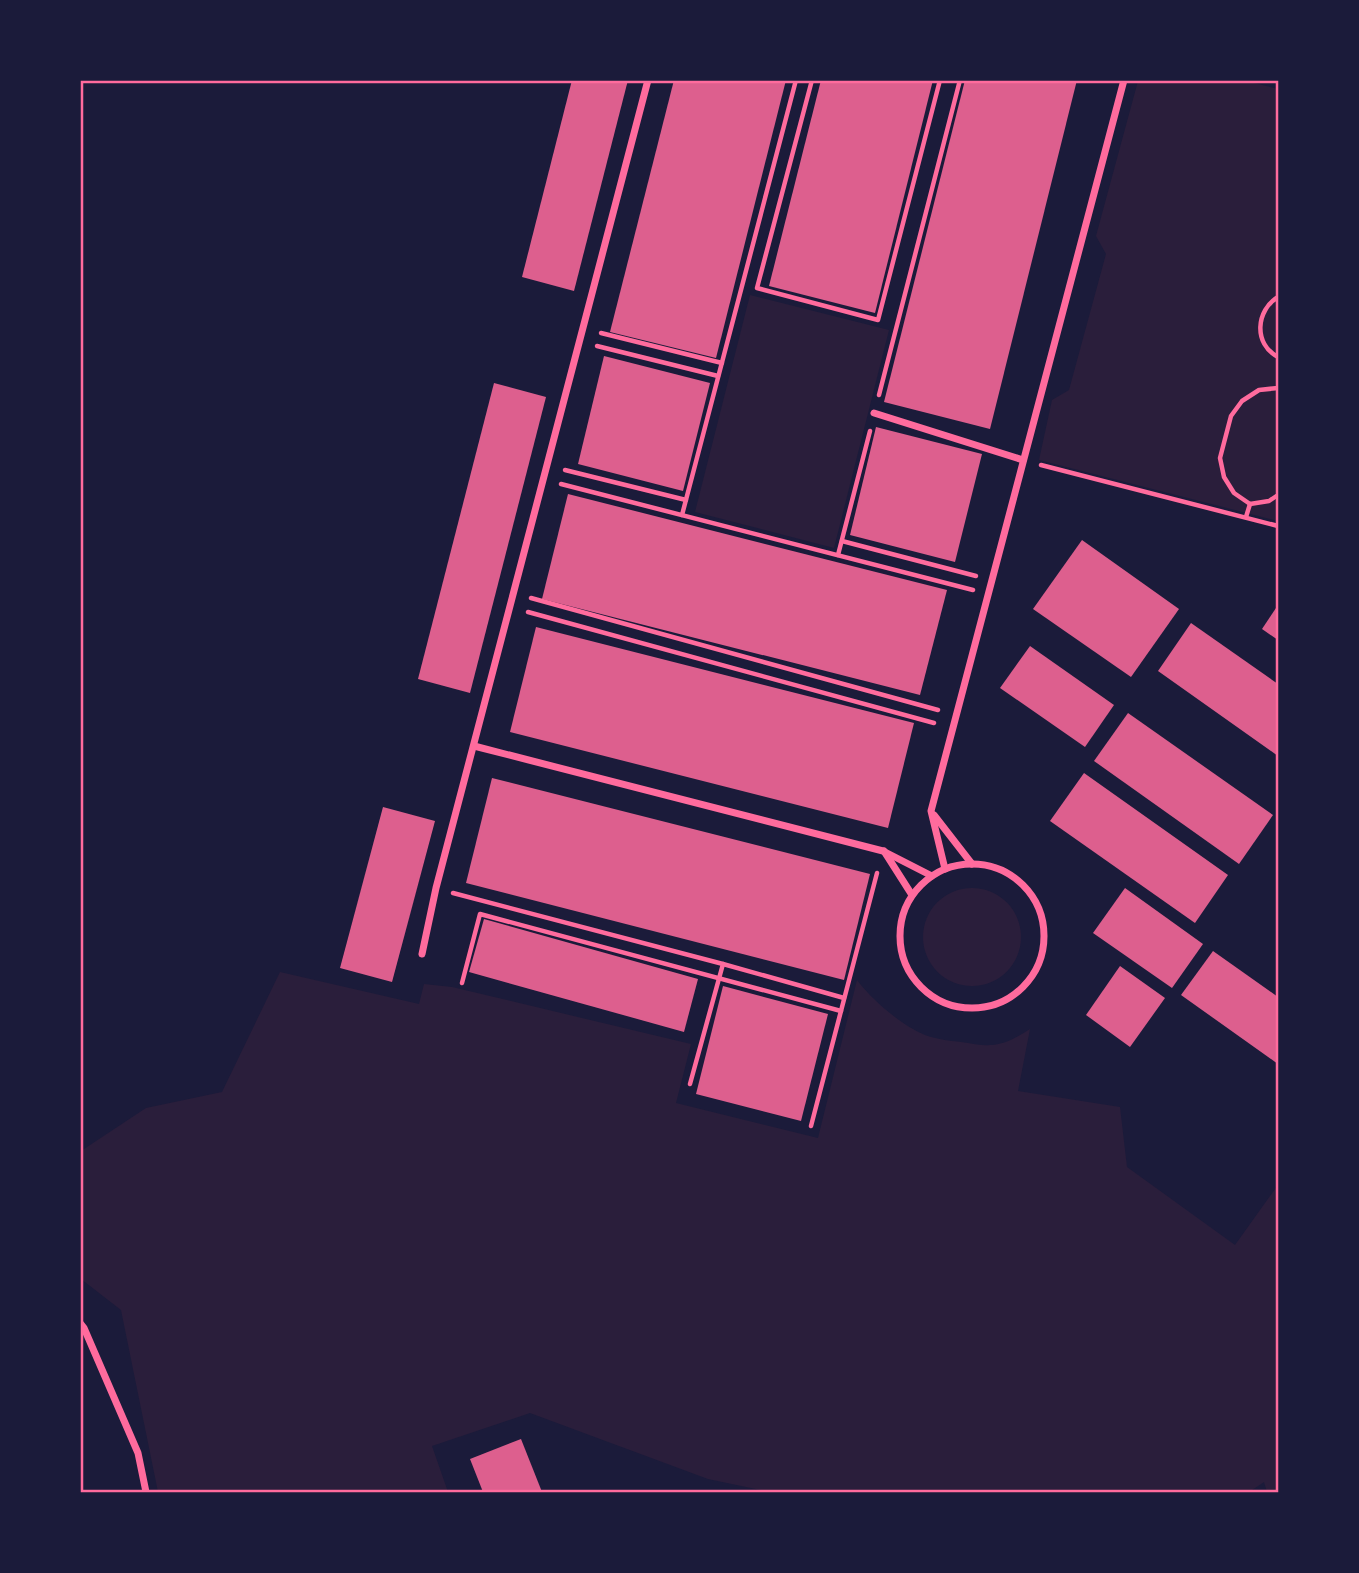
<svg xmlns="http://www.w3.org/2000/svg" width="1359" height="1573" font-family="Jost,sans-serif">
	<rect width="100%" height="100%" fill="#1b1b3a"/>
	<g fill="#2a1e3b">
		<polygon points="1138,81 1247,81 1278,89 1278,521 1039,460 1052,400 1069,390 1106,254 1096,236"/>
		<polygon points="750,295 889,330 834,548 695,512"/>
		<circle cx="972" cy="937" r="49"/>
		<path d="M280 972 419 1004 424 984 452 987 691 1044 676 1103 818 1138 857 980C872 1000 901 1025 925 1035 938 1040 954 1041 968 1043 975 1044 983 1046 990 1045 1004 1045 1019 1036 1030 1029L1018 1091 1120 1107 1127 1167 1235 1245 1278 1185V1491L1277 1492H1267L1264 1482 1249 1492H770L708 1479 530 1413 432 1446 448 1492H158L121 1310 81 1279V1151L146 1108 222 1092Z"/>
	</g>
	<g fill="#dd5f8e">
		<polygon points="572,80 628,80 574,291 522,277"/>
		<polygon points="674,80 786,80 716,358 610,332"/>
		<polygon points="821,80 933,80 875,313 769,286"/>
		<polygon points="965,80 1077,80 990,429 884,402"/>
		<polygon points="604,356 710,383 683,491 578,464"/>
		<polygon points="494,383 546,397 470,693 418,679"/>
		<polygon points="876,427 982,454 955,562 850,535"/>
		<polygon points="568,494 947,590 920,695 542,599"/>
		<polygon points="1082,540 1179,609 1131,677 1033,609"/>
		<polygon points="1278,605 1278,640 1262,629"/>
		<polygon points="1191,623 1278,684 1278,756 1158,671"/>
		<polygon points="536,627 914,723 888,828 510,732"/>
		<polygon points="1030,646 1114,705 1085,747 1000,688"/>
		<polygon points="1128,713 1273,815 1239,864 1094,761"/>
		<polygon points="1084,773 1228,875 1195,923 1050,821"/>
		<polygon points="492,778 870,874 844,980 466,883"/>
		<polygon points="383,807 435,821 392,982 340,968"/>
		<polygon points="1125,888 1203,944 1172,988 1093,933"/>
		<polygon points="484,919 698,979 684,1032 469,972"/>
		<polygon points="1213,951 1278,997 1278,1064 1181,995"/>
		<polygon points="1120,966 1165,998 1130,1047 1086,1015"/>
		<polygon points="723,986 828,1014 801,1121 696,1094"/>
		<polygon points="521,1439 542,1492 483,1492 470,1459"/>
	</g>
	<g fill="none" stroke-linecap="round" stroke-linejoin="round">
		<g stroke="#ff6b9d" stroke-width="4.5">
			<polyline points="812,80 757,288 878,320 940,80"/>
			<path d="M1278 297C1256 310 1253 344 1278 357"/>
			<polyline points="601,333 722,363"/>
			<polyline points="597,346 718,376"/>
			<polyline points="1278,388 1259,390 1242,401 1231,416 1220,458 1224,477 1234,493 1250,504 1269,501 1278,495"/>
			<polyline points="879,395 960,80"/>
			<polyline points="1041,465 1278,526"/>
			<polyline points="565,470 686,500"/>
			<polyline points="561,484 973,590"/>
			<polyline points="682,515 796,80"/>
			<polyline points="1246,517 1250,504"/>
			<polyline points="842,541 976,576"/>
			<polyline points="838,555 870,431"/>
			<polyline points="531,598 938,710"/>
			<polyline points="528,612 934,723"/>
			<polyline points="453,893 723,964 844,998"/>
			<polyline points="462,983 480,914 841,1011"/>
			<polyline points="690,1084 723,964"/>
			<polyline points="811,1126 877,873"/>
		</g>
		<g stroke="#ff6b9d" stroke-width="7">
			<polyline points="874,413 1023,460"/>
			<polyline points="474,746 883,851 932,876"/>
			<polyline points="934,815 972,864"/>
			<polyline points="884,851 912,895"/>
			<circle cx="972" cy="936" r="72"/>
			<polyline points="945,869 931,811 1124,80"/>
			<polyline points="422,954 436,888 648,80"/>
			<polyline points="80,1323 84,1328 138,1453 146,1492"/>
		</g>
	</g>
	<rect width="1359" height="1573" fill="none" stroke="#1b1b3a" stroke-width="164"/>
	<rect x="82" y="82" width="1195" height="1409" fill="none" stroke="#ff6b9d" stroke-width="2.5"/>
</svg>
